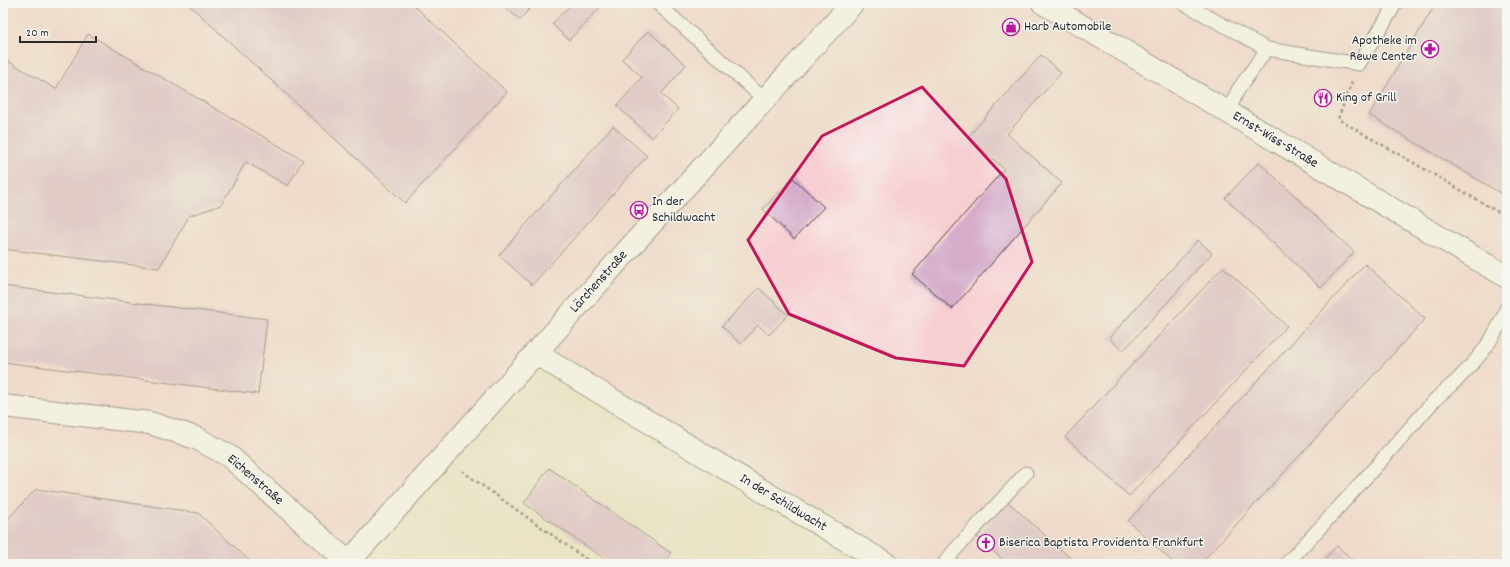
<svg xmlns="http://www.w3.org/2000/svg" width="1510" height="567" font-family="Dekko,sans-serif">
	<rect width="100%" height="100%" fill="#f6f6f2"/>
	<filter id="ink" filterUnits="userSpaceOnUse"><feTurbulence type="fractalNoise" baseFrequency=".025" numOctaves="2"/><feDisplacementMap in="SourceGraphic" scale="8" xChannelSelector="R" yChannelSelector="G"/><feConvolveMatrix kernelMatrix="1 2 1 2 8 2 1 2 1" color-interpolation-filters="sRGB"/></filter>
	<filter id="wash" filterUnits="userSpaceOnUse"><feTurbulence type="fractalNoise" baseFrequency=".012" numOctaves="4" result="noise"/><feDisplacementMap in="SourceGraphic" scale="16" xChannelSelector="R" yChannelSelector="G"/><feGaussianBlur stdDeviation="0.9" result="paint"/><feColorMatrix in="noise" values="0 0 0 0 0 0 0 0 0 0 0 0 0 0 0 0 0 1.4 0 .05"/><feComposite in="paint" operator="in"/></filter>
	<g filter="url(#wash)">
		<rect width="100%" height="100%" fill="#eae4c5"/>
		<polygon fill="#f7cfd2" points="3,3 1507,3 1507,564 1233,564 1385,385 1232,564 899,564 541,364 363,564 3,564"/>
		<g id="blocks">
			<g fill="#d5adcb">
				<polygon points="187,3 411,3 507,92 405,203"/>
				<polygon points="501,3 534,3 520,20"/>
				<polygon points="572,3 604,3 569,40 552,24"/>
				<polygon points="1436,3 1507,3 1507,197 1369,115"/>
				<polygon points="648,31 686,65 661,94 678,109 652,138 617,106 642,77 622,59"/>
				<polygon points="88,34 303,160 288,186 246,162 221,205 189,216 159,268 3,249 3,58 56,89"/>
				<polygon points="1041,55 1061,73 1007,134 1062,183 952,309 912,274 1004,169 968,137"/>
				<polygon points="613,126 647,156 532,285 499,255"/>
				<polygon points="1259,162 1354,252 1321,288 1225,198"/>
				<polygon points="793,178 824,207 794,239 763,209"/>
				<polygon points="1198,240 1212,253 1123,351 1109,338"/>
				<polygon points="1365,264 1425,319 1200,564 1175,564 1128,521"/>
				<polygon points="1223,267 1287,326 1129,496 1065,437"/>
				<polygon points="3,286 267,319 258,394 3,362"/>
				<polygon points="759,288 788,315 769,335 758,325 741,344 722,326"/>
				<polygon points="549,468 671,553 664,564 612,564 524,503"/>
				<polygon points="36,489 198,513 253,564 3,564 3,524"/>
				<polygon points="1008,502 1077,564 1008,564 977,537"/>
				<polygon points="1337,546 1357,564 1320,564"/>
			</g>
		</g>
	</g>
	<g filter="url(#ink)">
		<use href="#blocks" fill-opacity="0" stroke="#484742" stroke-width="1"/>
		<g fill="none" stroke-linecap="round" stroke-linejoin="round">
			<defs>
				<g id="lane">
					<polyline points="657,3 765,100"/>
					<polyline points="1183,3 1267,49 1359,64 1396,3"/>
					<polyline points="1228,112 1238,90 1267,49"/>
					<polyline points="944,564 953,552 1026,473"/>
					<path d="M1286 564C1336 511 1385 457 1433 402 1442 392 1453 385 1462 375 1481 356 1498 332 1507 307"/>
				</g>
				<g id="street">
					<polyline points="1043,3 1507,277"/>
					<polyline points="535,353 766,493 887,564"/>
					<polyline points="3,406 150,423 196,438 229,456 348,562"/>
					<polyline points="347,564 652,223 853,3"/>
				</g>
			</defs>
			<use href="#lane" stroke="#484742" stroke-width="15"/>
			<use href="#street" stroke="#484742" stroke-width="24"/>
			<g stroke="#484742" stroke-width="2.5" stroke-dasharray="3 3" stroke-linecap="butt">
				<polyline points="1352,82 1338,119 1507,217"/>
				<polyline points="462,471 593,564"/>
			</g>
			<use href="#lane" stroke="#fff" stroke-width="13"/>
			<use href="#street" stroke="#fff" stroke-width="22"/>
		</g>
	</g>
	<path d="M0 0H1510V567H0ZM922 87 1006 179 1032 262 964 366 896 358 789 314 748 240 822 136Z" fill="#eae4c5" fill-opacity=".55" fill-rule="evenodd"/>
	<path fill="none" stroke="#c2185b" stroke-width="3" stroke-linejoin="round" d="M922 87 1006 179 1032 262 964 366 896 358 789 314 748 240 822 136Z"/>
	<defs>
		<symbol id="shop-ring" viewBox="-11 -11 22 22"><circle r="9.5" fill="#f6f6f2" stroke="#b5179e" stroke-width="1.5"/><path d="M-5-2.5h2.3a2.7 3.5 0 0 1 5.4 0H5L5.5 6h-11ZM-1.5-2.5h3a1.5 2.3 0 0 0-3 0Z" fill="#b5179e"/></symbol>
		<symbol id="pharmacy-ring" viewBox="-11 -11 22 22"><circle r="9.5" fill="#f6f6f2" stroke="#b5179e" stroke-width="1.5"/><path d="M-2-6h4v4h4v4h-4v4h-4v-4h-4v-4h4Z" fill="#b5179e"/></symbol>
		<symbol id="restaurant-ring" viewBox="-11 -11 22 22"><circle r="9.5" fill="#f6f6f2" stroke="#b5179e" stroke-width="1.5"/><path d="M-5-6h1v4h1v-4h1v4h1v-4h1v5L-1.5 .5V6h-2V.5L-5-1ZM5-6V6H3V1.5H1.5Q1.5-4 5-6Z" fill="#b5179e"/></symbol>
		<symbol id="bus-ring" viewBox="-11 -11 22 22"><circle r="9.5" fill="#f6f6f2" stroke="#b5179e" stroke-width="1.5"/><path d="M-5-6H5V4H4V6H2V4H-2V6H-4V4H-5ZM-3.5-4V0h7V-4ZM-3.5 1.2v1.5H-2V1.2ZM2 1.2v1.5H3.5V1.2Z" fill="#b5179e"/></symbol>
		<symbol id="church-ring" viewBox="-11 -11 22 22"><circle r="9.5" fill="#f6f6f2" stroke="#b5179e" stroke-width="1.5"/><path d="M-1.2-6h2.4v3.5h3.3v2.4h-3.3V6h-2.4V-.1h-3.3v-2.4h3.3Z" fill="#b5179e"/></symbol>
	</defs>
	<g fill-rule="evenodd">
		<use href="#shop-ring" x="1001" y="17" width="20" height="20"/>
		<use href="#pharmacy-ring" x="1420" y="39" width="20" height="20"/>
		<use href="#restaurant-ring" x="1313" y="88" width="20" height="20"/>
		<use href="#bus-ring" x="629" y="200" width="20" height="20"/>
		<use href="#church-ring" x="976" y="533" width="20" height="20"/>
	</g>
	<g text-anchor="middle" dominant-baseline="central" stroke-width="3" stroke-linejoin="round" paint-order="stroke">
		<g font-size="14" fill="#2b2b2b" stroke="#f6f6f2" text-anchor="start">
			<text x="1024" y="27">Harb Automobile</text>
			<text x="1417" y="41" text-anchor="end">Apotheke im<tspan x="1417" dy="16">Rewe Center</tspan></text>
			<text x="1336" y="98">King of Grill</text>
			<text x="652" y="202">In der<tspan x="652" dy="16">Schildwacht</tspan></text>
			<text x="999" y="543">Biserica Baptista Providenta Frankfurt</text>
		</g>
		<g font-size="14" fill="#2b2b2b" stroke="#f6f6f2">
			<text transform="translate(1275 140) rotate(31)">Ernst-Wiss-Straße</text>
			<text transform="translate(599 282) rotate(-48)">Lärchenstraße</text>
			<text transform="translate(255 480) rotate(41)">Eichenstraße</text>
			<text transform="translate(783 503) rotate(31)">In der Schildwacht</text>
		</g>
	</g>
	<rect width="1510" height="567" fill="none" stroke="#f6f6f2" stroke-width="16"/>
	<path d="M20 36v6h76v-6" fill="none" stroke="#2b2b2b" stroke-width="2"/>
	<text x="26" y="36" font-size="12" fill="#2b2b2b" stroke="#f6f6f2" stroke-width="3" paint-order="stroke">20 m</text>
</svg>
